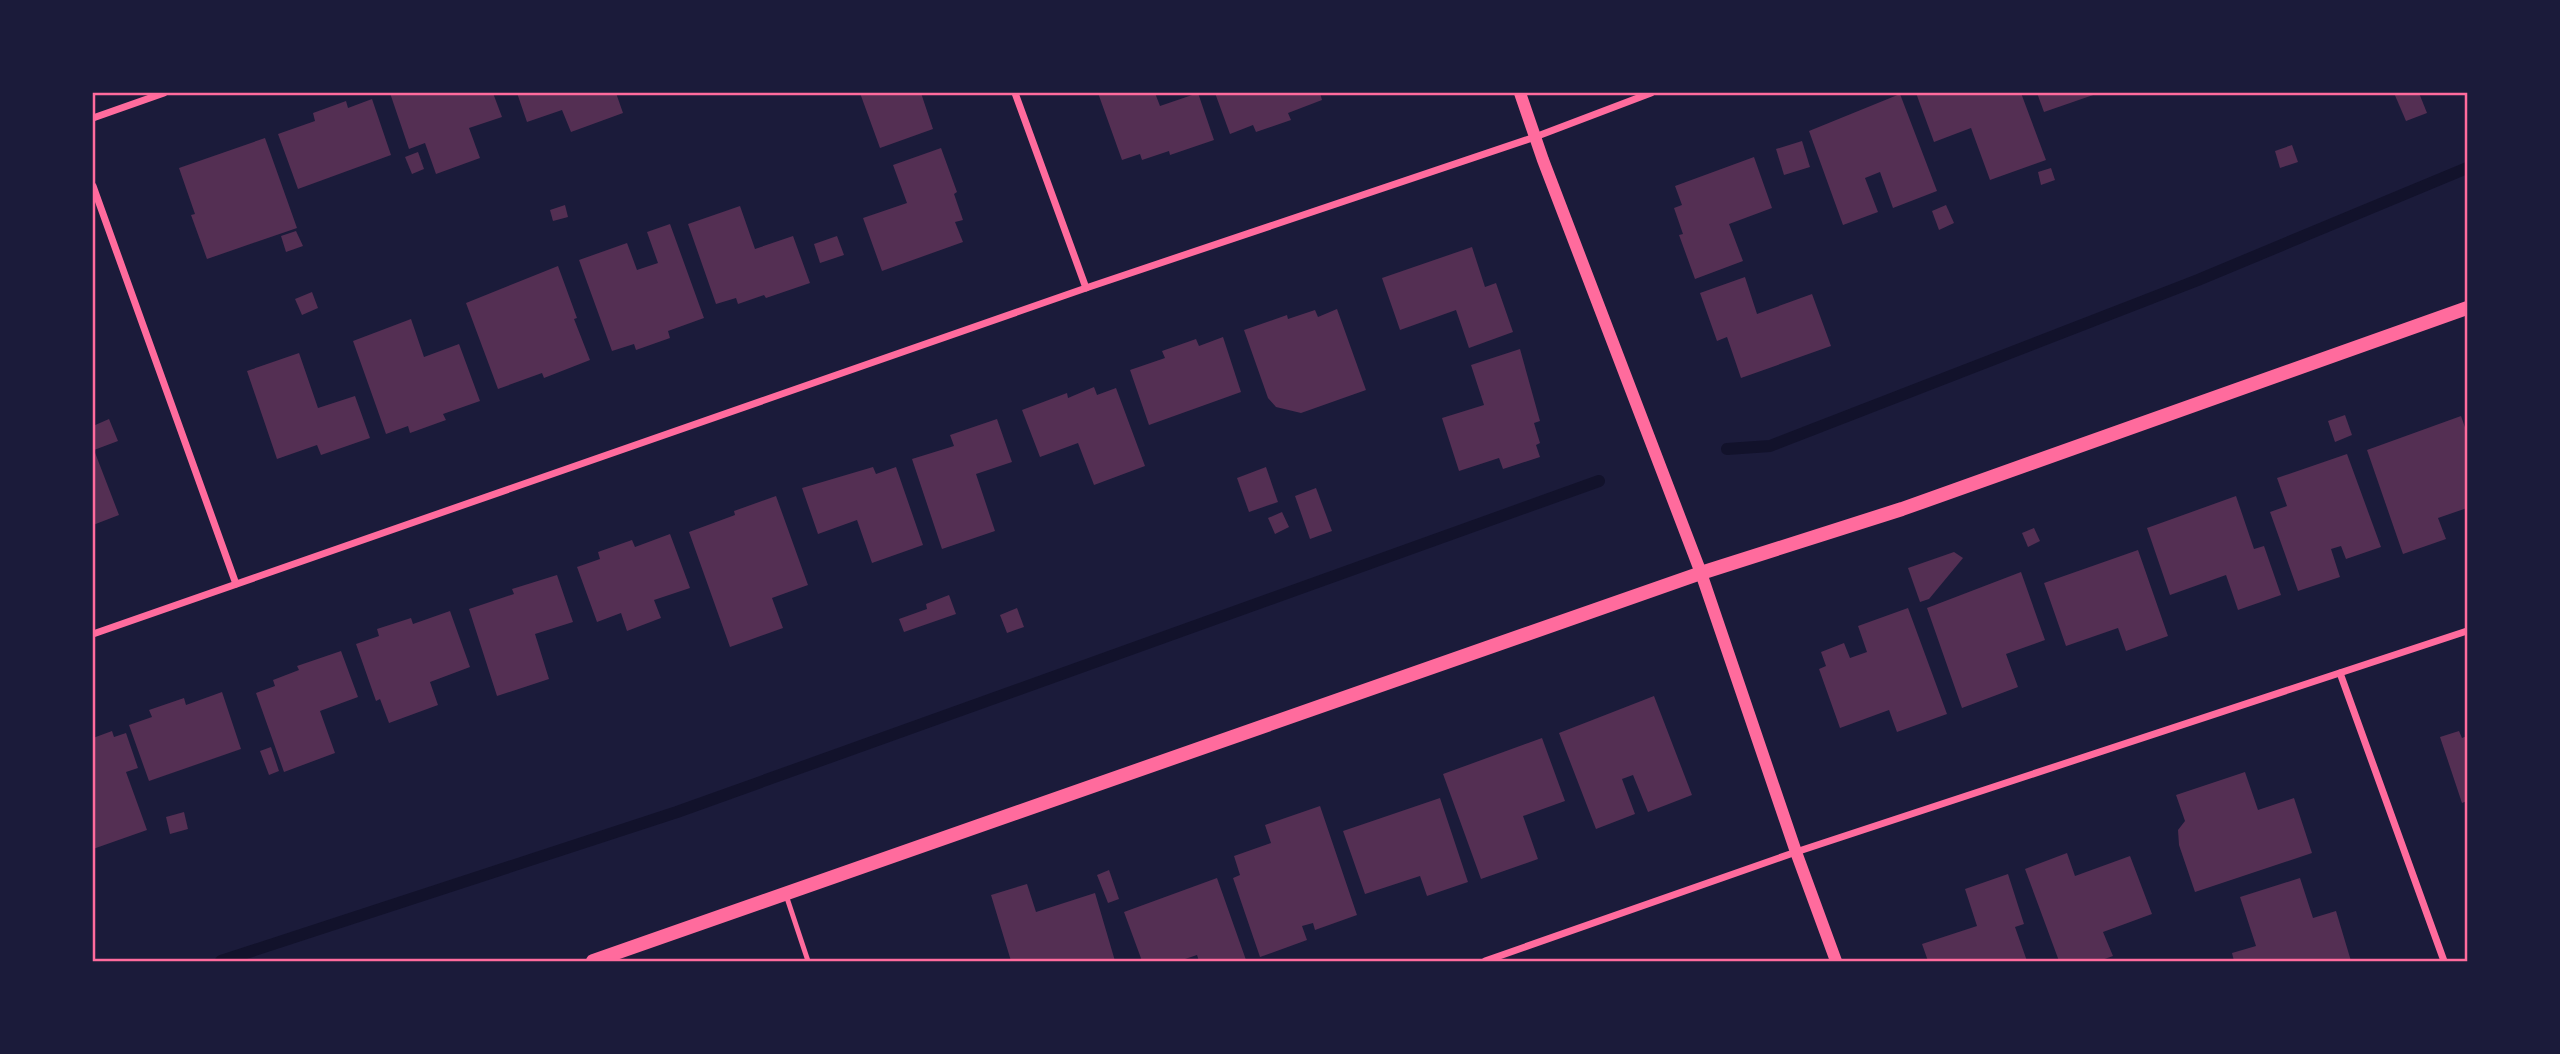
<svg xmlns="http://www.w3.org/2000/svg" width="2560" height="1054" font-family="'Space Grotesk',sans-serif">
	<rect width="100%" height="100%" fill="#1b1b3a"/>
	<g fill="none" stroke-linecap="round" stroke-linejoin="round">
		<g stroke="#12122b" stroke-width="12">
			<polyline points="1727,449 1770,446 2198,280 2467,168"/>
			<polyline points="221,961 677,812 1599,481"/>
		</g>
	</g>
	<g fill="#542f53">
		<polygon points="390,93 493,93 502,117 469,128 480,158 436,174 425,143 409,149"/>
		<polygon points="517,93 616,93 623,113 571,132 562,110 527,122"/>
		<polygon points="860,93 921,93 933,129 880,148"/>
		<polygon points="1098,93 1155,93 1160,106 1198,93 1214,140 1170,155 1169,151 1142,160 1140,154 1122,160"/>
		<polygon points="1215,93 1320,93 1322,100 1288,113 1291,120 1256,132 1253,125 1230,134"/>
		<polygon points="1916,93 2021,93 2046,160 1990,180 1971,128 1934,142"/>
		<polygon points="2037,93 2099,93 2044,112"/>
		<polygon points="2394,93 2419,93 2427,113 2406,121"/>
		<polygon points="1900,94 1937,191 1893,208 1880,172 1865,178 1878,212 1843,225 1809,131"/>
		<polygon points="372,99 391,155 298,189 278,134 315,121 313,113 346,101 348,108"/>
		<polygon points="265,138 297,228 207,259 191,215 195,214 179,168"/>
		<polygon points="1802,141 1810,167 1784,175 1776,149"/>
		<polygon points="2292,145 2298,162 2280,168 2275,151"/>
		<polygon points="941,148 957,192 954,194 963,220 955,222 963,242 882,271 863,218 907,203 893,165"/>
		<polygon points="418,152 424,169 412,174 405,157"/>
		<polygon points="1754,157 1772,208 1729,224 1743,261 1695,279 1679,235 1683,234 1674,208 1682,205 1675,186"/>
		<polygon points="2051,168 2055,180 2041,185 2038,172"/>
		<polygon points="565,205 568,217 553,221 550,210"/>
		<polygon points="1946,205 1954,223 1939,230 1932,211"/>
		<polygon points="740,206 755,249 793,236 810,283 766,298 764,295 738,304 736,298 716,304 688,224"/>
		<polygon points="670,224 704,318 668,331 670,338 636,350 634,344 612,351 579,260 627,243 637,270 658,263 647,232"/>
		<polygon points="296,231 303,246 286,252 281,236"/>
		<polygon points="837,236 844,255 820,263 814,244"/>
		<polygon points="1472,247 1485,287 1496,283 1513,332 1469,348 1456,310 1400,330 1382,278"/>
		<polygon points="558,266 577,318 574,319 590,360 544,378 542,373 498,389 466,303"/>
		<polygon points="1745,277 1757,314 1812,294 1831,346 1741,378 1727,337 1717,341 1700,293"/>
		<polygon points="312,292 318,308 302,315 295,299"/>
		<polygon points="1337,309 1366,390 1301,413 1276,407 1268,398 1244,330 1287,315 1288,319 1315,310 1318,317"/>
		<polygon points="411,319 424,357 459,344 480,401 443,414 446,420 410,433 408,426 386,434 353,341"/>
		<polygon points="1223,337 1241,392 1149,425 1130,370 1165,358 1162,351 1196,339 1199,346"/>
		<polygon points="1520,349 1540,421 1534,423 1540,443 1536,445 1540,457 1503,469 1499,458 1459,471 1442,418 1484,405 1471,365"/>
		<polygon points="299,353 318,408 355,396 370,438 321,455 317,445 277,459 247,371"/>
		<polygon points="1094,387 1097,395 1116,388 1145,466 1094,485 1078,443 1040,457 1022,410 1067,393 1068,398"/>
		<polygon points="2345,415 2352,435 2335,442 2328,421"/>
		<polygon points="2461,416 2467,433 2467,508 2438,518 2446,539 2403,554 2367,450"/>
		<polygon points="109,419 118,441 94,450 119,515 93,525 93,426"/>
		<polygon points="997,419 1012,462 976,474 995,531 942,549 912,459 954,446 950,435"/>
		<polygon points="2347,454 2381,547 2346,559 2341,546 2331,549 2340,577 2298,591 2270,512 2287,506 2277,478"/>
		<polygon points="873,467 876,474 896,467 923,545 872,563 857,520 818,534 802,488"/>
		<polygon points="1266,467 1278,502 1249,512 1237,478"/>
		<polygon points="1316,488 1332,531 1310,539 1295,496"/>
		<polygon points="776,496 808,585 772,598 783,628 730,647 689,532 735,515 734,511"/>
		<polygon points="2236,496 2254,549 2264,546 2281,595 2238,610 2226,575 2170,595 2147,528"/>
		<polygon points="1282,512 1289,527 1275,534 1268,518"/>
		<polygon points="2034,528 2040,541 2028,547 2022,533"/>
		<polygon points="670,534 690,588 654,600 661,618 627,631 621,613 597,622 577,567 600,559 598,552 632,540 635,547"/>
		<polygon points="2138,550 2168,636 2126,651 2118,628 2066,646 2044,583"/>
		<polygon points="1954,552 1963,558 1929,599 1920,602 1908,568"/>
		<polygon points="2021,572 2045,640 2006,654 2018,687 1962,708 1927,608"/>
		<polygon points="557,575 573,622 535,634 549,679 497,696 469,609 514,594 512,589"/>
		<polygon points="949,595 956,614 904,632 899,619 927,609 926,604"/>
		<polygon points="1017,608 1024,627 1007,633 1000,615"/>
		<polygon points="1908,608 1947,714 1897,732 1889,710 1840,728 1819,669 1826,666 1821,652 1844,643 1850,658 1867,652 1858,626"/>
		<polygon points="450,611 470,667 430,682 438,705 389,723 380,699 376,701 356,644 379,636 377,629 411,618 413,624"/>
		<polygon points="341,651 358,697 320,711 335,753 284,772 256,693 275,686 273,680 299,670 297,666"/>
		<polygon points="222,692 241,749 149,781 129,725 152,717 149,710 184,698 186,705"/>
		<polygon points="1654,696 1692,795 1648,812 1633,775 1622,779 1635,814 1596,829 1559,733"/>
		<polygon points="112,731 114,737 126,733 138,768 126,772 147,830 93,849 93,738"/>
		<polygon points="2459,731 2462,738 2467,736 2467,801 2462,803 2440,737"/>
		<polygon points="1542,738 1565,801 1523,816 1538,859 1481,879 1443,774"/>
		<polygon points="271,747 279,771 269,775 260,751"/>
		<polygon points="2245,772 2258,810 2294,798 2312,853 2195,892 2179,845 2178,830 2185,821 2176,795"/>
		<polygon points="1440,798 1468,882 1427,896 1420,876 1365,894 1343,831"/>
		<polygon points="1320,806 1357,915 1315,930 1313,923 1302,926 1307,940 1260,957 1233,878 1240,875 1234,856 1271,843 1265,825"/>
		<polygon points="184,812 188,829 170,834 166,817"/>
		<polygon points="2067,853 2075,876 2130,856 2152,914 2103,932 2113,956 2099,961 2059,961 2025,869"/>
		<polygon points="1109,870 1119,899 1108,903 1097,875"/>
		<polygon points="2008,874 2024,924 2015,927 2027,961 1928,961 1922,944 1977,926 1965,889"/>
		<polygon points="1217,878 1246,960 1199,961 1197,955 1179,961 1142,961 1124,912"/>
		<polygon points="2300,878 2313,918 2336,911 2351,961 2234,961 2232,953 2256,946 2240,897"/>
		<polygon points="1027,884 1036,912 1095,893 1115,961 1011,961 991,895"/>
	</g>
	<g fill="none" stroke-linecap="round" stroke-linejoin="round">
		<polyline stroke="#ff6b9d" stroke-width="5" points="786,895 808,961"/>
		<g stroke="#ff6b9d" stroke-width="7">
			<polyline points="1015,93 1086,288"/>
			<polyline points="93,118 164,93"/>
			<polyline points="93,186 236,584"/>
			<polyline points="93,634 1086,288 1535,137 1651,93"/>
			<polyline points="2340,673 2444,961"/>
			<polyline points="1485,961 1796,852 2467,631"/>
		</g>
		<polyline stroke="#ff6b9d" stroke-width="12" points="1520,93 1543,160 1701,573 1796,852 1836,961"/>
		<polyline stroke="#ff6b9d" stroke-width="14" points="593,961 1701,573 1902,509 2467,308"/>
	</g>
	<rect width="2560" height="1054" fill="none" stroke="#1b1b3a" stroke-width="189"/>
	<rect x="94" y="94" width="2372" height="866" fill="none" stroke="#ff6b9d" stroke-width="2.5"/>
</svg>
